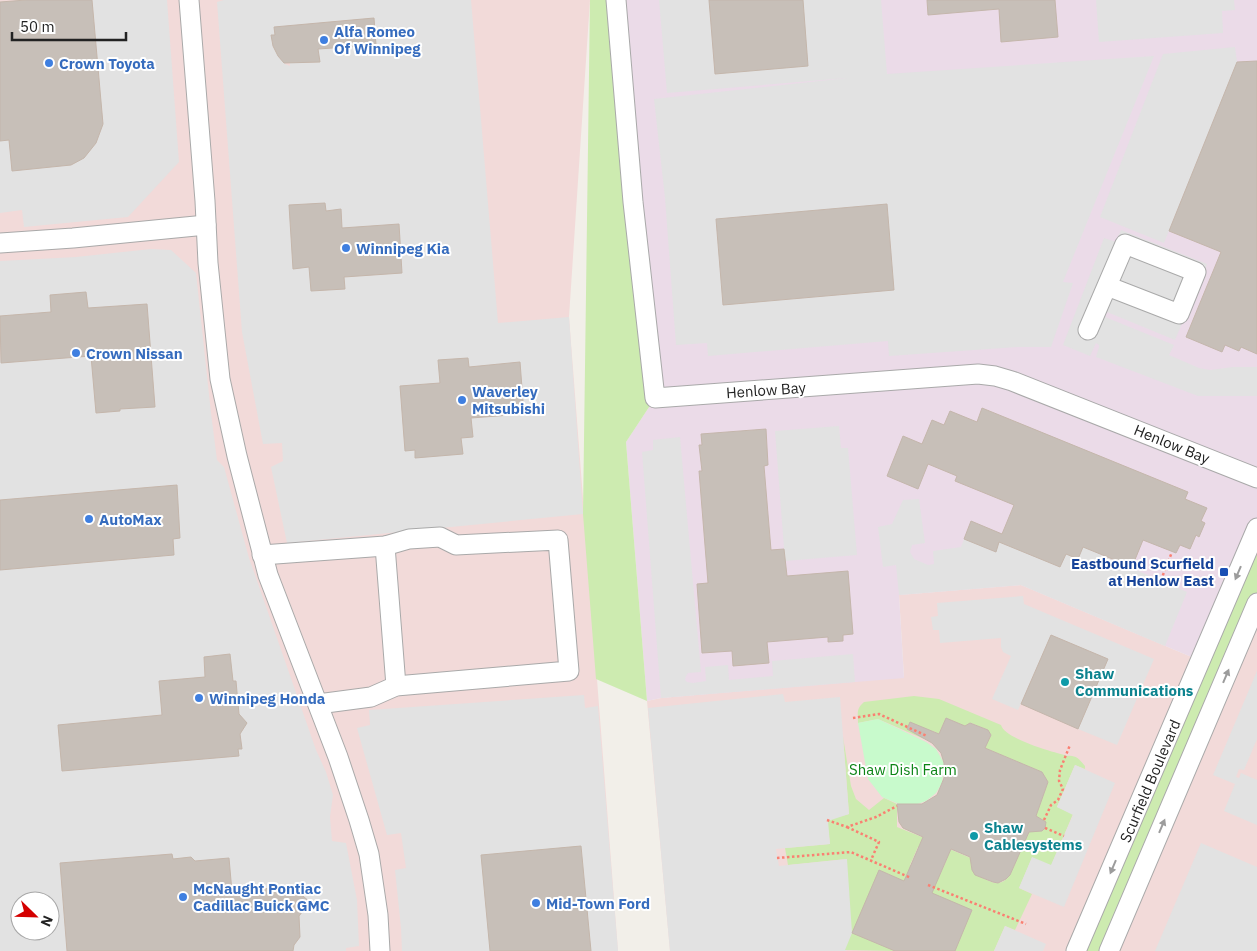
<svg xmlns="http://www.w3.org/2000/svg" width="1257" height="951" font-family="'IBM Plex Sans',sans-serif">
	<rect width="100%" height="100%" fill="#f2efe9"/>
	<g fill="#f2dad9" fill-rule="evenodd">
		<path d="M0 0H590L569 317 618 951H0ZM20 901H50V931H20Z"/>
		<polygon points="1021,585 1201,661 1076,951 670,951 647,701 661,698 904,677 899,595"/>
		<polygon points="1257,603 1257,951 1109,951"/>
	</g>
	<polygon fill="#ebdbe8" points="616,0 1257,0 1257,528 1201,661 1021,585 899,595 904,678 661,698 647,701 626,442 655,398"/>
	<g fill="#cdebb0">
		<polygon points="590,0 616,0 655,398 626,442 647,701 596,679 583,514"/>
		<polygon points="1257,528 1257,603 1109,951 1077,951"/>
		<path d="M914 696 939 699 1001 725C1005 739 1053 752 1068 756 1076 755 1080 760 1085 766V769L1075 765 1057 807 1073 814 1051 866 1032 858 1019 888 1032 894 1015 930 1005 926 994 951H955L926 890 939 877 947 859 940 845 973 859C968 871 975 875 985 879 989 881 993 883 997 883 1003 883 1007 879 1010 875L1030 829 1042 831 1046 823 1036 816 1048 782 1042 772 985 748 991 735 988 730 971 723 965 726 946 718 939 734 933 731 924 739 878 719 858 723C858 713 856 709 864 702Z"/>
		<polygon points="843,737 851,786 856,799 869,810 884,798 897,804 897,827 932,841 928,851 918,847 910,865 916,868 909,883 879,870 895,951 845,950 847,859 788,865 785,848 830,844 827,820 849,814"/>
	</g>
	<polygon fill="#c8facc" points="878,719 926,742 936,749 944,763 942,783 936,793 926,801 915,805 899,804 882,797 868,779 858,723"/>
	<g fill="#e2e2e2" fill-rule="evenodd">
		<polygon points="92,0 167,0 179,162 128,217 24,227 22,210 0,213 0,141 9,140 12,171 71,165 84,158 96,143 103,124"/>
		<path d="M224 0H471L498 323 569 317 583 514 287 543 271 467 283 461 282 443 263 444 242 332 217 2ZM373 18 376 45 318 49 319 62 303 63 290 56V66L285 64 278 56 273 46 271 36 275 35 274 27ZM325 203 326 211 341 210 342 228 399 224 402 273 344 277 345 289 312 291 309 267 293 268 289 205ZM468 358 469 367 520 362 524 414 471 418 473 437 461 438 463 454 415 457V450H405L400 386 440 383 438 360Z"/>
		<path d="M659 0H709L715 74 803 0H881L887 74 1154 56 1063 282 1073 283 1051 347H1017L889 356 888 341 708 356 707 343 676 345 665 198 654 99 847 78 667 93ZM887 204 894 290 723 305 716 219Z"/>
		<polygon points="1096,0 1234,0 1235,10 1222,11 1223,33 1099,42"/>
		<polygon points="1235,47 1237,62 1164,243 1100,217 1163,54"/>
		<polygon points="1121,230 1207,264 1175,340 1107,312 1105,317 1174,345 1169,355 1199,368 1210,370 1233,367 1257,367 1257,396 1198,396 1096,357 1099,347 1099,345 1096,343 1090,356 1063,345 1104,238 1116,242"/>
		<path d="M151 249 171 250 196 273 211 413 217 460 224 467 249 558 316 750 326 772 333 795 330 817 332 841 346 843 357 900 359 946 346 948V951H292L294 945 300 937 299 920 291 886 232 892 229 858 195 861 191 857 173 859 172 854 60 863 67 951H0V570L174 555 173 539 180 538 176 485 0 500V350L1 363 91 356 96 413 120 411V409L155 406 147 304 88 308 86 292 50 295 51 312 0 316V261L76 257ZM230 654 233 681H236L239 717 246 724 243 730 240 732 242 748 238 749V756L62 771 58 725 162 715 159 681 205 677 204 657ZM20 901H50V931H20Z"/>
		<polygon points="839,426 841,448 848,448 857,555 785,561 775,431"/>
		<polygon points="680,437 701,672 688,673 686,676 685,680 687,682 693,683 706,681 705,667 728,665 729,680 773,676 772,661 853,654 855,682 661,698 642,452 653,450 653,440"/>
		<polygon points="919,499 925,543 912,545 910,552 914,559 928,565 934,564 933,551 961,547 964,539 995,552 999,542 1060,567 1066,554 1078,559 1083,547 1187,592 1165,646 1021,585 899,595 896,565 883,567 878,527 892,524 903,500"/>
		<polygon points="1023,596 1024,604 1154,659 1117,745 1078,729 1108,659 1051,635 1018,710 992,699 1011,656 1003,652 1001,647 1001,638 940,643 939,630 933,630 931,617 938,616 937,603"/>
		<polygon points="1257,671 1257,739 1244,770 1239,769 1236,777 1239,778 1241,773 1257,780 1257,825 1224,811 1235,784 1213,775"/>
		<polygon points="783,694 785,702 840,697 849,814 828,821 830,844 776,849 779,866 847,859 852,933 845,950 847,951 670,951 648,708"/>
		<polygon points="584,695 585,708 598,706 618,951 402,951 401,928 395,870 406,868 401,833 387,835 357,728 370,725 369,710"/>
		<polygon points="1075,765 1115,783 1064,907 1019,888 1032,857 1051,865 1073,815 1057,807"/>
		<polygon points="1201,843 1257,867 1257,951 1155,951"/>
		<polygon points="1005,926 1046,944 1043,951 994,951"/>
	</g>
	<g fill="#c7bfb8" stroke="#c4b6ab">
		<polygon points="26,0 92,0 103,124 96,143 84,158 71,165 12,171 9,140 0,141 0,2"/>
		<polygon points="709,0 803,0 808,66 715,74"/>
		<polygon points="927,0 1055,0 1058,37 1001,42 999,9 928,15"/>
		<polygon points="374,18 376,45 318,49 320,62 284,63 278,56 273,46 271,35 275,35 274,27"/>
		<polygon points="1257,61 1257,354 1241,347 1239,351 1225,345 1222,352 1186,337 1221,252 1169,231 1237,62"/>
		<polygon points="325,203 326,211 341,209 342,228 399,224 402,273 344,277 345,289 311,291 309,267 293,269 289,205"/>
		<polygon points="887,204 894,290 723,305 716,219"/>
		<polygon points="86,292 88,308 147,304 155,407 120,409 120,411 96,413 91,356 1,363 0,316 51,312 50,295"/>
		<polygon points="468,358 469,367 520,362 524,414 471,418 473,437 461,438 463,454 415,458 415,450 405,451 400,386 440,383 438,360"/>
		<polygon points="982,408 1188,492 1185,499 1207,508 1201,521 1205,523 1199,537 1196,535 1190,549 1180,545 1176,553 1143,540 1132,567 1083,547 1078,559 1066,554 1060,567 999,542 996,552 964,539 971,521 1002,534 1014,505 955,481 957,476 928,464 918,489 887,476 903,436 922,444 932,420 944,425 950,411 977,422"/>
		<polygon points="766,429 768,465 764,466 771,550 784,549 787,576 848,571 853,634 843,635 843,641 828,642 828,637 767,642 769,663 733,666 732,651 702,653 697,584 708,583 699,471 702,471 699,445 702,445 701,434"/>
		<polygon points="177,485 180,538 173,539 174,555 0,570 0,500"/>
		<polygon points="1051,635 1108,659 1078,729 1021,704"/>
		<polygon points="230,654 233,681 236,681 239,714 247,723 240,734 242,749 238,749 239,756 62,771 58,725 162,715 159,681 205,677 204,657"/>
		<polygon points="946,718 965,726 970,723 988,730 991,735 985,748 1042,772 1048,782 1036,816 1046,822 1045,828 1042,831 1029,832 1010,875 1006,879 998,883 993,882 975,875 972,870 970,857 951,849 932,893 972,910 955,951 895,951 852,933 879,870 904,881 923,837 903,828 899,822 897,804 922,804 937,795 944,778 944,763 941,753 932,743 907,729 910,722 939,734"/>
		<polygon points="581,846 591,951 490,951 481,855"/>
		<polygon points="172,854 173,859 191,857 195,861 229,858 232,892 291,886 310,902 299,916 300,937 294,945 293,951 67,951 60,863"/>
	</g>
	<g fill="none" stroke-linecap="round" stroke-linejoin="round">
		<defs>
			<g id="minor">
				<polyline points="189,0 205,201 208,263 220,379 237,456 268,575 338,757 359,820 369,854 378,915 380,951"/>
				<polyline points="616,0 633,202 655,398 978,374 995,376 1012,381 1257,478"/>
				<polyline points="0,243 73,238 206,225"/>
				<polyline points="1088,330 1125,244 1196,272 1179,314 1107,286"/>
				<polyline points="385,546 396,686"/>
				<polyline points="262,555 385,546 409,539 440,537 456,545 558,540 569,671 396,686 371,697 318,704"/>
				<polyline points="1076,951 1257,528"/>
				<polyline points="1109,951 1257,603"/>
			</g>
		</defs>
		<use href="#minor" stroke="#a9a9a9" stroke-width="21"/>
		<g stroke="#fa8072" stroke-width="2.5" stroke-dasharray="2.5 2.5" stroke-linecap="butt">
			<polyline points="1161,580 1172,552"/>
			<polyline points="853,718 879,714 927,736"/>
			<polyline points="827,820 847,827 876,817 897,806"/>
			<polyline points="1044,820 1051,805 1058,800 1063,789 1059,781 1060,770 1070,745"/>
			<polyline points="847,827 879,842 871,860"/>
			<polyline points="1045,828 1064,836"/>
			<polyline points="777,858 851,852 911,878"/>
			<polyline points="928,885 1026,924"/>
		</g>
		<use href="#minor" stroke="#fff" stroke-width="19"/>
	</g>
	<defs><path id="oneway-solid" d="M-6-.8H1V-3.2L6.5 0L1 3.2V.8H-6Z" transform="scale(1.25)"/></defs>
	<g fill="#9c9c9c">
		<use href="#oneway-solid" transform="translate(1238 573) rotate(113)"/>
		<use href="#oneway-solid" transform="translate(1226 676) rotate(-67)"/>
		<use href="#oneway-solid" transform="translate(1162 826) rotate(-67)"/>
		<use href="#oneway-solid" transform="translate(1113 867) rotate(113)"/>
	</g>
	<g fill="#3f7fe0" stroke="#fff" stroke-width="2">
		<circle cx="324" cy="40" r="5"/>
		<circle cx="49" cy="63" r="5"/>
		<circle cx="346" cy="248" r="5"/>
		<circle cx="76" cy="353" r="5"/>
		<circle cx="462" cy="400" r="5"/>
		<circle cx="89" cy="519" r="5"/>
		<circle cx="199" cy="698" r="5"/>
		<circle cx="183" cy="897" r="5"/>
		<circle cx="536" cy="903" r="5"/>
	</g>
	<rect fill="#1a4fb4" stroke="#fff" stroke-width="2" x="1219" y="567" width="10" height="10" rx="2.5"/>
	<g fill="#0f9aa8" stroke="#fff" stroke-width="2">
		<circle cx="1065" cy="682" r="5"/>
		<circle cx="974" cy="836" r="5"/>
	</g>
	<g text-anchor="middle" dominant-baseline="central" stroke-width="4" stroke-linejoin="round" paint-order="stroke">
		<g font-size="15" font-weight="bold" fill="#366cbe" stroke="#fff" text-anchor="start">
			<text x="334" y="31">Alfa Romeo<tspan x="334" dy="17">Of Winnipeg</tspan></text>
			<text x="59" y="63">Crown Toyota</text>
			<text x="356" y="248">Winnipeg Kia</text>
			<text x="86" y="353">Crown Nissan</text>
			<text x="472" y="391">Waverley<tspan x="472" dy="17">Mitsubishi</tspan></text>
			<text x="99" y="519">AutoMax</text>
			<text x="209" y="698">Winnipeg Honda</text>
			<text x="193" y="888">McNaught Pontiac<tspan x="193" dy="17">Cadillac Buick GMC</tspan></text>
			<text x="546" y="903">Mid-Town Ford</text>
		</g>
		<g font-size="15" fill="#222" stroke="#fff">
			<text transform="translate(766 390) rotate(-4)">Henlow Bay</text>
			<text transform="translate(1172 444) rotate(22)">Henlow Bay</text>
			<text transform="translate(1150 781) rotate(-67)">Scurfield Boulevard</text>
		</g>
		<g font-size="15" font-weight="bold" fill="#164399" stroke="#fff" text-anchor="end">
			<text x="1214" y="563">Eastbound Scurfield<tspan x="1214" dy="17">at Henlow East</tspan></text>
		</g>
		<g font-size="15" font-weight="bold" fill="#0d838f" stroke="#fff" text-anchor="start">
			<text x="1075" y="673">Shaw<tspan x="1075" dy="17">Communications</tspan></text>
			<text x="984" y="827">Shaw<tspan x="984" dy="17">Cablesystems</tspan></text>
		</g>
		<g font-size="15" fill="#0c8416" stroke="#fff">
			<text x="903" y="769">Shaw Dish Farm</text>
		</g>
	</g>
	<g transform="translate(35 916) rotate(113)"><circle r="24" fill="#ffffff" stroke="#a7a7a7"/>
	<path d="M0-4L9 19L0 12L-9 19Z" fill="#d40000"/>
	<text y="-8" font-size="14" font-weight="bold" text-anchor="middle" fill="#222222">N</text>
	</g>
	<path d="M12 32v8h114v-8" fill="none" stroke="#222222" stroke-width="2.5"/>
	<text x="20" y="32" font-size="15" fill="#222222" stroke="#ffffff" stroke-width="4" paint-order="stroke">50 m</text>
</svg>
